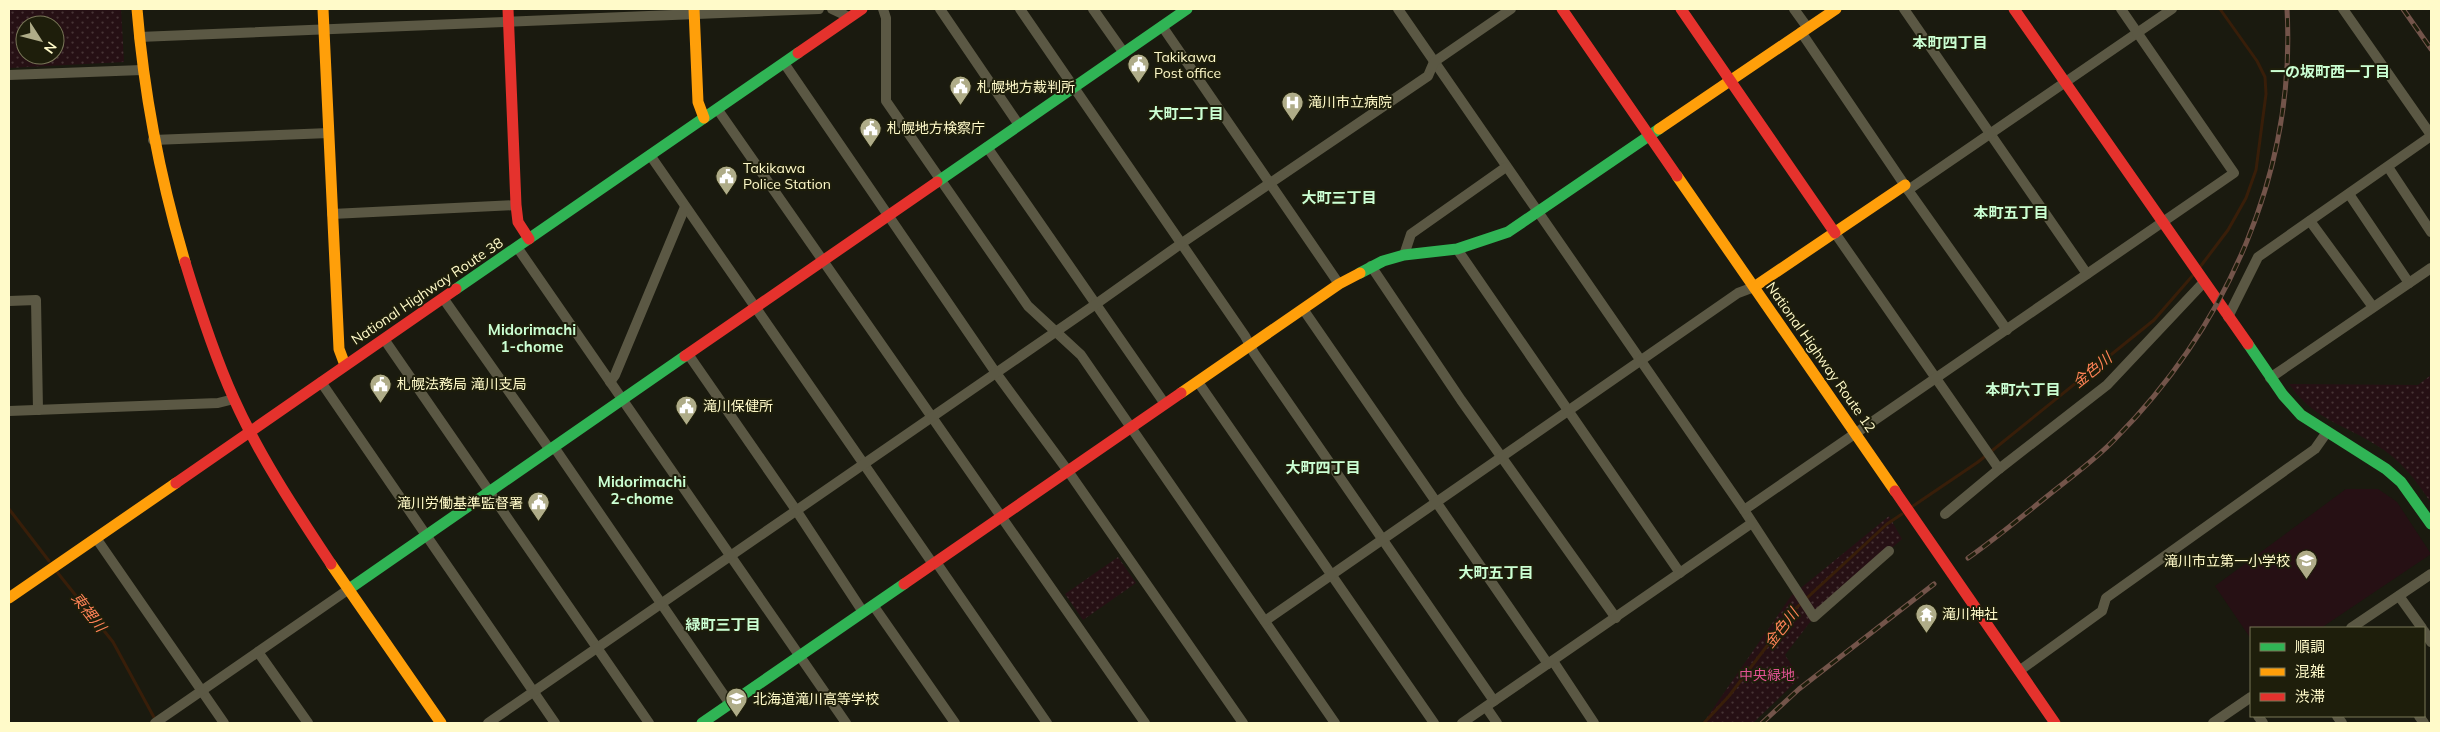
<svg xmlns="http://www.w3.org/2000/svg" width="2440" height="732" font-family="Mulish,'Noto Sans JP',sans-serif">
	<defs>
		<pattern id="park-dots" width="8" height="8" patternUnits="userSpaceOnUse" patternTransform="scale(1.25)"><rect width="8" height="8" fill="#261014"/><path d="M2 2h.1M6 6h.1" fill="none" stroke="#473435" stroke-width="1.8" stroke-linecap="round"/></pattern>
	</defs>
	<rect width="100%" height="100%" fill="#1a1a0f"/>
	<polygon fill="#261014" points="2346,489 2378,489 2397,502 2431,554 2321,628 2251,628 2251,639 2215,586"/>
	<g fill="url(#park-dots)" fill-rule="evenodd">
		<path d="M9 9H121L124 62 9 68ZM25 25H55V55H25Z"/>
		<path d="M2431 375V503C2416 480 2400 459 2376 445 2343 424 2313 419 2289 384L2418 385Z"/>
		<polygon points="1889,516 1902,539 1814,617 1785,655 1800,678 1753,723 1703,723 1791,596"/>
		<polygon points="1118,557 1136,583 1083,620 1065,594"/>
	</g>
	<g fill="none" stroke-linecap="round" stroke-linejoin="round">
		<g stroke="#381e09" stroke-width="3">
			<polyline points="2200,267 2228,230 2246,198 2256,170 2266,94 2265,77 2257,61 2220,9"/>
			<polyline points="1913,506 1978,462 2154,320 2194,274"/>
			<polyline points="9,509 49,561"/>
			<polyline points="57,572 113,642 156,721"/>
			<polyline points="1704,723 1729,696 1795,609 1887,524 1902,514"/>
		</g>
		<g stroke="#5b5844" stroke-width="10">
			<polyline points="832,9 849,17"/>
			<polyline points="883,9 886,18 886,101 1028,306 1081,355 1335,723"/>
			<polyline points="940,9 1019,125"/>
			<polyline points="1020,9 1245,336 1254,353 1494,701"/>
			<polyline points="1093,9 1124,53"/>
			<polyline points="1398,9 1744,510 1814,617 1889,551"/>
			<polyline points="1794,9 1807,27"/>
			<polyline points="1904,9 2087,274"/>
			<polyline points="2343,9 2431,135"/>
			<polyline points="1162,26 1339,284"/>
			<polyline points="1801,32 1908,190 2007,330"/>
			<polyline points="139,37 819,9"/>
			<polyline points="784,63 996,373 1068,471 1243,723"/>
			<polyline points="9,75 142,70"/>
			<polyline points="718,110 1145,723"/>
			<polyline points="153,140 329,133"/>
			<polyline points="987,147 1165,404"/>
			<polyline points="650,155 933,564"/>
			<polyline points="2388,167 2431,232"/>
			<polyline points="1908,190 2172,9"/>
			<polyline points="2349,194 2409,283"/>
			<polyline points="332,214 516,205"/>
			<polyline points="2310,221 2373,307"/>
			<polyline points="1835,233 1999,469 2107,385 2204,282"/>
			<polyline points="517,247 846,723"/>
			<polyline points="1457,249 1680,573"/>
			<polyline points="1404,255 1411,234 1506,167"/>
			<polyline points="1371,266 1461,400 1616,618"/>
			<polyline points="443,298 550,450"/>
			<polyline points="9,301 36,300 38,410"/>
			<polyline points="1303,309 1548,664"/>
			<polyline points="2228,317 2258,257 2431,136"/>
			<polyline points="384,339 649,723"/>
			<polyline points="688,354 796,510 863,612"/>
			<polyline points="2270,378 2431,268"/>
			<polyline points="321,382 555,723"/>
			<polyline points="610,382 615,375 685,207"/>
			<polyline points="1198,382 1434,723"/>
			<polyline points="9,411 218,403 234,399"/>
			<polyline points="554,447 730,704"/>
			<polyline points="1744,510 2234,173 2121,9"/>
			<polyline points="1945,514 1999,469"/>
			<polyline points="96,538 224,723"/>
			<polyline points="936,562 1047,723"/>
			<polyline points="2399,596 2422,628"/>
			<polyline points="873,605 955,723"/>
			<polyline points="1265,621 1738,293 1754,287"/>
			<polyline points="2351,628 2431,574"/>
			<polyline points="2424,631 2431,642"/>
			<polyline points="258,652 308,723"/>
			<polyline points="1553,661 1594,723"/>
			<polyline points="2019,671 2102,611 2106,598 2315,449 2327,432"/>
			<polyline points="1486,707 1497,723"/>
			<polyline points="2258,716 2263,723"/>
			<polyline points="2337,716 2342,723"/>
			<polyline points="2419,716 2424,723"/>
			<polyline points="155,723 349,589"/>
			<polyline points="488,723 1096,304 1182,243 1428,76 1434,62 1511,9"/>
			<polyline points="1462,723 1752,523"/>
			<polyline points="2213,723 2251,697"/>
		</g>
		<g stroke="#30b455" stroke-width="11">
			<polyline points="937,182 1187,9"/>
			<polyline points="1360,273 1383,261 1404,255 1457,249 1508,232 1659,129"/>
			<polyline points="456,289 798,53"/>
			<polyline points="2248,344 2283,395 2301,415 2386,469 2401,482 2431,524"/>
			<polyline points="349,589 685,356"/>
			<polyline points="702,723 904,584"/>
		</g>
		<g stroke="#ff9f0a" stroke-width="11">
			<path d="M137 9C144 95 160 178 185 262"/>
			<polyline points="323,9 339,349 345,365"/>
			<polyline points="694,9 698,102 704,118"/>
			<polyline points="1659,129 1836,9"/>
			<polyline points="1677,176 1895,491"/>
			<polyline points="1754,287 1905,185"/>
			<polyline points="1181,393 1339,284 1360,273"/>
			<polyline points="331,564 441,723"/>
			<polyline points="9,598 176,483"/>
		</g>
		<g stroke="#e5322d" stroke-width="11">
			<polyline points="508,9 516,205 518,222 529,239"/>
			<polyline points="1562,9 1677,176"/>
			<polyline points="1681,9 1835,233"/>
			<polyline points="2014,9 2248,344"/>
			<polyline points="798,53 862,9"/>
			<path d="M185 262C199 308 214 355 234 399 260 457 296 511 331 564"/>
			<polyline points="685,356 937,182"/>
			<polyline points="176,483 456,289"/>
			<polyline points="1895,491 2055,723"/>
			<polyline points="904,584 1181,393"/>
		</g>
		<defs>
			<g id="rail">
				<polyline points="2403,9 2431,49"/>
				<path d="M1968 558C1998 537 2026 513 2055 490 2075 474 2097 458 2115 439 2228 325 2296 170 2287 9"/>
				<polyline points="1762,723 1799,689 1934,584"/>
			</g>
		</defs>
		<use href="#rail" stroke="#73544a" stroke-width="5"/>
		<use href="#rail" stroke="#1e1e0b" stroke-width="3" stroke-dasharray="9" stroke-linecap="butt"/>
	</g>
	<defs>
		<symbol id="civic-pin" viewBox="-11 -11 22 30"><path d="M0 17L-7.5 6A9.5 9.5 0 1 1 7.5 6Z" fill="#afac88" stroke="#1e1e0b"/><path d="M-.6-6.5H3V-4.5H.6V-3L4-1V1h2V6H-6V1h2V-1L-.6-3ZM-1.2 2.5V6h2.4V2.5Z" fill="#fff"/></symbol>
		<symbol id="hospital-pin" viewBox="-11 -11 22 30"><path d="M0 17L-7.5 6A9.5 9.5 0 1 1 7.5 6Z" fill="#afac88" stroke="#1e1e0b"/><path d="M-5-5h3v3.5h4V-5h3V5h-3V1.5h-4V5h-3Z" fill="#fff"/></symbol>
		<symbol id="school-pin" viewBox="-11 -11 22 30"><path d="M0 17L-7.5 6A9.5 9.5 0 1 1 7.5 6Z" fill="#afac88" stroke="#1e1e0b"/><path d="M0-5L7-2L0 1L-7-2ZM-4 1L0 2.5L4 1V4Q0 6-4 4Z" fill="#fff"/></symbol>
		<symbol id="temple-pin" viewBox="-11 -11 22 30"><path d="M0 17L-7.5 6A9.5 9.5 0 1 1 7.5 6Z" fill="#afac88" stroke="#1e1e0b"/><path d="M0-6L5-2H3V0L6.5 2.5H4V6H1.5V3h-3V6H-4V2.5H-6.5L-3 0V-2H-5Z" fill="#fff"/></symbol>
	</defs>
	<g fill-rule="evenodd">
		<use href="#civic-pin" x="1126" y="52" width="25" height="34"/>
		<use href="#civic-pin" x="948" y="74" width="25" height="34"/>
		<use href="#hospital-pin" x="1280" y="90" width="25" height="34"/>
		<use href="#civic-pin" x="858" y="116" width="25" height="34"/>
		<use href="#civic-pin" x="714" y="164" width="25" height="34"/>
		<use href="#civic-pin" x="368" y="372" width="25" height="34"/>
		<use href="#civic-pin" x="674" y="394" width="25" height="34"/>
		<use href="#civic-pin" x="526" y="490" width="25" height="34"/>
		<use href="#school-pin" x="2294" y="548" width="25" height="34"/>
		<use href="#temple-pin" x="1914" y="602" width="25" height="34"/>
		<use href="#school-pin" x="724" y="686" width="25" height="34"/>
	</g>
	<g text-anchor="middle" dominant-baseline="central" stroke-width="4" stroke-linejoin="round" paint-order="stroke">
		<g font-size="14" fill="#fffac9" stroke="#1e1e0b" text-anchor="start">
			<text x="1154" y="57">Takikawa<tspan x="1154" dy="16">Post office</tspan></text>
			<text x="977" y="87">札幌地方裁判所</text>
			<text x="1308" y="102">滝川市立病院</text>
			<text x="887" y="128">札幌地方検察庁</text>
			<text x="743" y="168">Takikawa<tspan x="743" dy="16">Police Station</tspan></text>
			<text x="397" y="384">札幌法務局 滝川支局</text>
			<text x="703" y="406">滝川保健所</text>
			<text x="523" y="503" text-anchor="end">滝川労働基準監督署</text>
			<text x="2290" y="561" text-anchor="end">滝川市立第一小学校</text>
			<text x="1942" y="614">滝川神社</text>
			<text x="753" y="699">北海道滝川高等学校</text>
		</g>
		<g font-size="14" fill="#fffac9" stroke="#1e1e0b">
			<text transform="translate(427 291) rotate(-34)">National Highway Route 38</text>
			<text transform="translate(1821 357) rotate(55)">National Highway Route 12</text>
		</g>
		<g font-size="14" fill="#e15393" stroke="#1e1e0b">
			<text x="1767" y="675">中央緑地</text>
		</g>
		<g font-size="15" font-weight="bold" fill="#cbffd3" stroke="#1e1e0b">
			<text x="1950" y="42">本町四丁目</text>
			<text x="2330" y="71">一の坂町西一丁目</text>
			<text x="1186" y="113">大町二丁目</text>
			<text x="1339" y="197">大町三丁目</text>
			<text x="2011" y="212">本町五丁目</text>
			<text x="532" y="329">Midorimachi<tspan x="532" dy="17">1-chome</tspan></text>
			<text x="2023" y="389">本町六丁目</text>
			<text x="1323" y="467">大町四丁目</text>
			<text x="642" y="481">Midorimachi<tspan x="642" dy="17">2-chome</tspan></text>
			<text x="1496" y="572">大町五丁目</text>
			<text x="723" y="624">緑町三丁目</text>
		</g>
		<g font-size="15" font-style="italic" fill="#ff8357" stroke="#1e1e0b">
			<text transform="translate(2092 370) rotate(-39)">金色川</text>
			<text transform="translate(89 612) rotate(52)">東裡川</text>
			<text transform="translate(1781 628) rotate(-52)">金色川</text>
		</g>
	</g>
	<rect width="2440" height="732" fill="none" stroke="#fffac9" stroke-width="20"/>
	<rect x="2250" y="627" width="175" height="90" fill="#1e1e0b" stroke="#787657"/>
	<rect x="2260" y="643" width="25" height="8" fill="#30b455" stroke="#787657"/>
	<text x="2295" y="652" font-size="15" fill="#fffac9">順調</text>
	<rect x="2260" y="668" width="25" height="8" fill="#ff9f0a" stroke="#787657"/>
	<text x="2295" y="677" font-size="15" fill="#fffac9">混雑</text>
	<rect x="2260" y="693" width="25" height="8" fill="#e5322d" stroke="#787657"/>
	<text x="2295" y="702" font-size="15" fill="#fffac9">渋滞</text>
	<g transform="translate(40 40) rotate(126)"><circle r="24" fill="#1e1e0b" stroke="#787657"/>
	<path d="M0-4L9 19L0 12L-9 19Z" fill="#afac88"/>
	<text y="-8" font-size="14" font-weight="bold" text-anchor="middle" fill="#fffac9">N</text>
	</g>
</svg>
